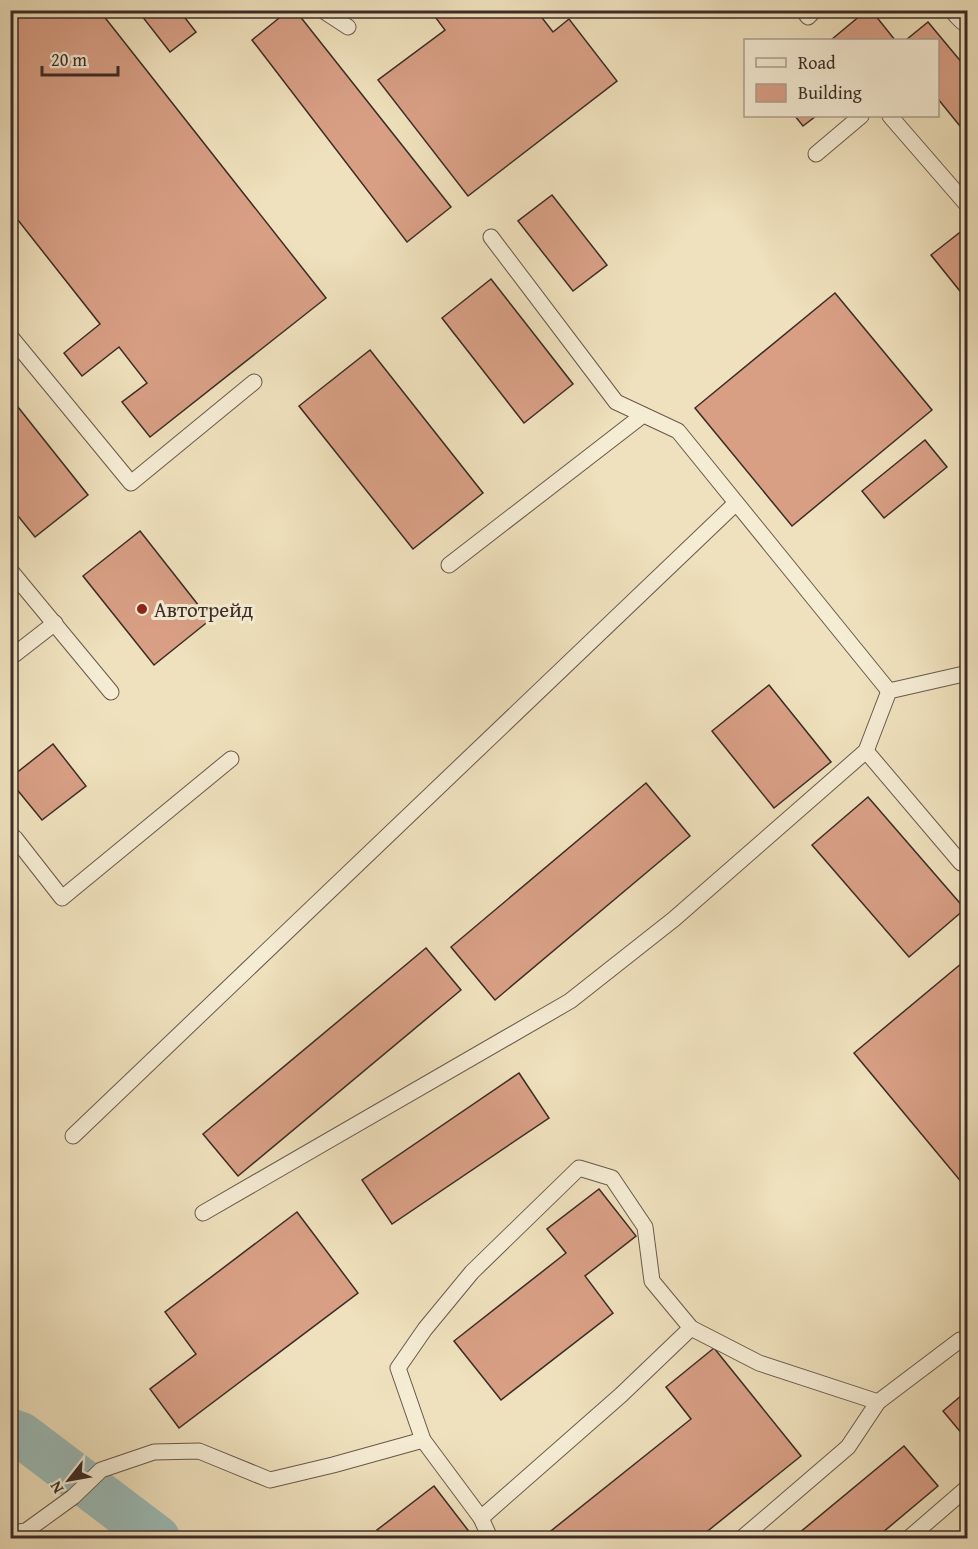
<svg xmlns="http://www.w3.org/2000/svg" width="978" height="1549" font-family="'Gentium Book Plus',serif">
	<rect width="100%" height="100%" fill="#efe1bd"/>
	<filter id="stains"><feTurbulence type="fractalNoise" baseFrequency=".00333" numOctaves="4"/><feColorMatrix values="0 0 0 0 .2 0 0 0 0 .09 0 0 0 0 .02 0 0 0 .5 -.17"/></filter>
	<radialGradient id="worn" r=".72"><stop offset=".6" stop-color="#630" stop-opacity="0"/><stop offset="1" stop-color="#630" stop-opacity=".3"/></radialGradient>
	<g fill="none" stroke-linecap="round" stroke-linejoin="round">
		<polyline stroke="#9cbcb8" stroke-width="46" points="10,1431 21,1435 157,1538"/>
	</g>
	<g fill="#d89f85" stroke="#3c2c26" stroke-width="1.5">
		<polygon points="23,10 99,10 326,298 150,437 122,402 147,383 119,347 82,376 64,353 100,324 10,210 10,21"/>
		<polygon points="179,10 196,32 170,52 138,11"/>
		<polygon points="289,10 295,10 451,207 407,242 252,40"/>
		<polygon points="430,10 536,10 553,32 569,19 617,81 468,196 378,80 445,30"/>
		<polygon points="867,10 871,10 895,40 831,40"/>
		<polygon points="928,22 968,70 968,136 938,99 938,40 906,40"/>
		<polygon points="795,116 816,116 803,126"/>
		<polygon points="552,195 607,265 573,291 518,221"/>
		<polygon points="968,226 968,301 931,255"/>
		<polygon points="491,279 573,384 524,423 442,318"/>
		<polygon points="835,293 932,410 792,526 695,408"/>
		<polygon points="370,350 483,493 413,549 299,406"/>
		<polygon points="10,397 88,495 35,537 10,506"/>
		<polygon points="925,440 947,467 884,518 862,491"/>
		<polygon points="140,531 210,620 154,665 83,576"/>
		<polygon points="769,685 831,762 774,808 712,731"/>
		<polygon points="53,744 86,786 42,820 10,781 10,778"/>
		<polygon points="646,783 690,836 495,1000 451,947"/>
		<polygon points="868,797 965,909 909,957 812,845"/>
		<polygon points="426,948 461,990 238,1176 203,1134"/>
		<polygon points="968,958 968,1190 854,1053"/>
		<polygon points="519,1073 549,1118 392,1224 362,1180"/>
		<polygon points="599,1189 636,1236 585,1276 613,1313 501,1400 454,1341 566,1253 547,1229"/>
		<polygon points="297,1212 358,1293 179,1428 150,1389 196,1354 165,1312"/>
		<polygon points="714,1348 801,1456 699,1538 542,1538 691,1419 666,1387"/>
		<polygon points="968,1390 968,1441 943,1411"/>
		<polygon points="904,1446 938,1486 876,1538 793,1538"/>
		<polygon points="434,1486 474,1538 383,1538 377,1530"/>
	</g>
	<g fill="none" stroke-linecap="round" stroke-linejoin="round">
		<defs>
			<g id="service">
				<polyline points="322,10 348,27"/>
				<polyline points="803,10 808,17 815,10"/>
				<polyline points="890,116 968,206"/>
				<polyline points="816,154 861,116"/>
				<polyline points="491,237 616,402 678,431 889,691"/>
				<polyline points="10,336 131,483 254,382"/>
				<polyline points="449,565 643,415"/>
				<polyline points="10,570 111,692"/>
				<polyline points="10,658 55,623"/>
				<polyline points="866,751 961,863"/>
				<polyline points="10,842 15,838 62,898 231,759"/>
				<polyline points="73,1136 736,503"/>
				<polyline points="203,1213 570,1001 674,919 866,751 889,691 968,673"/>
				<polyline points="423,1440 398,1368 425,1329 472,1272 579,1168 612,1178 645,1227 652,1281 691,1328 759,1363 878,1402 960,1340 968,1338"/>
				<polyline points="481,1518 490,1538"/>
				<polyline points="10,1533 26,1531 73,1497 101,1470 154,1452 199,1451 270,1480 333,1465 423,1440 481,1518 621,1395 691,1328"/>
				<polyline points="742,1538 848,1447 878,1402"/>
				<polyline points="909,1538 968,1487"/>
			</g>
			<polyline id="tertiary" points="963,10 968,15"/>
		</defs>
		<use href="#service" stroke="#69594c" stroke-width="17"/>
		<use href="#tertiary" stroke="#69594c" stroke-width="35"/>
		<use href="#service" stroke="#f5ecd4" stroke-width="15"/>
		<use href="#tertiary" stroke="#f5ecd4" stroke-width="33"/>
	</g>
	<circle fill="#8f2418" stroke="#f5ecd4" stroke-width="2" cx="142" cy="609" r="6"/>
	<g text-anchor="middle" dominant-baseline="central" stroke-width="6" stroke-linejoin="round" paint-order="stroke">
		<g font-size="21" fill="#3c2c26" stroke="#f5ecd4" text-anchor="start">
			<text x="154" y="609">Автотрейд</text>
		</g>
	</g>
	<rect width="978" height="1549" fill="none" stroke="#efe1bd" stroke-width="36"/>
	<rect x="12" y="12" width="954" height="1525" fill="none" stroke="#3c2c26" stroke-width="3"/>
	<rect x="18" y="18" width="942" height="1513" fill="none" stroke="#3c2c26" stroke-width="1.5"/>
	<rect x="744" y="39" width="195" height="78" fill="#f5ecd4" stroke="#ab9f8e" stroke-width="1.5"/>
	<rect x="756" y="58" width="30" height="9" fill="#f5ecd4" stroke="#ab9f8e" stroke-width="1.5"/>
	<text x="798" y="69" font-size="18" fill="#3c2c26">Road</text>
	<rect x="756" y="84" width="30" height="18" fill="#d89f85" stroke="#ab9f8e" stroke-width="1.5"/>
	<text x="798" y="99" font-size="18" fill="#3c2c26">Building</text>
	<g transform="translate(69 1480) rotate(239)" stroke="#f5ecd4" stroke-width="4.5" paint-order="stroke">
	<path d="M0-4.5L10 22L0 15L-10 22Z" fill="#3c2c26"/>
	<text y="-9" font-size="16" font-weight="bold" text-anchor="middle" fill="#3c2c26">N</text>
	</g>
	<path d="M42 66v9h76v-9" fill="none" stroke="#3c2c26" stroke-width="3"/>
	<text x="51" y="66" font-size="18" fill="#3c2c26" stroke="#f5ecd4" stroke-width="4.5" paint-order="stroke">20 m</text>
	<rect width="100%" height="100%" filter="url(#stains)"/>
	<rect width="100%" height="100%" fill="url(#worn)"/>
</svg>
